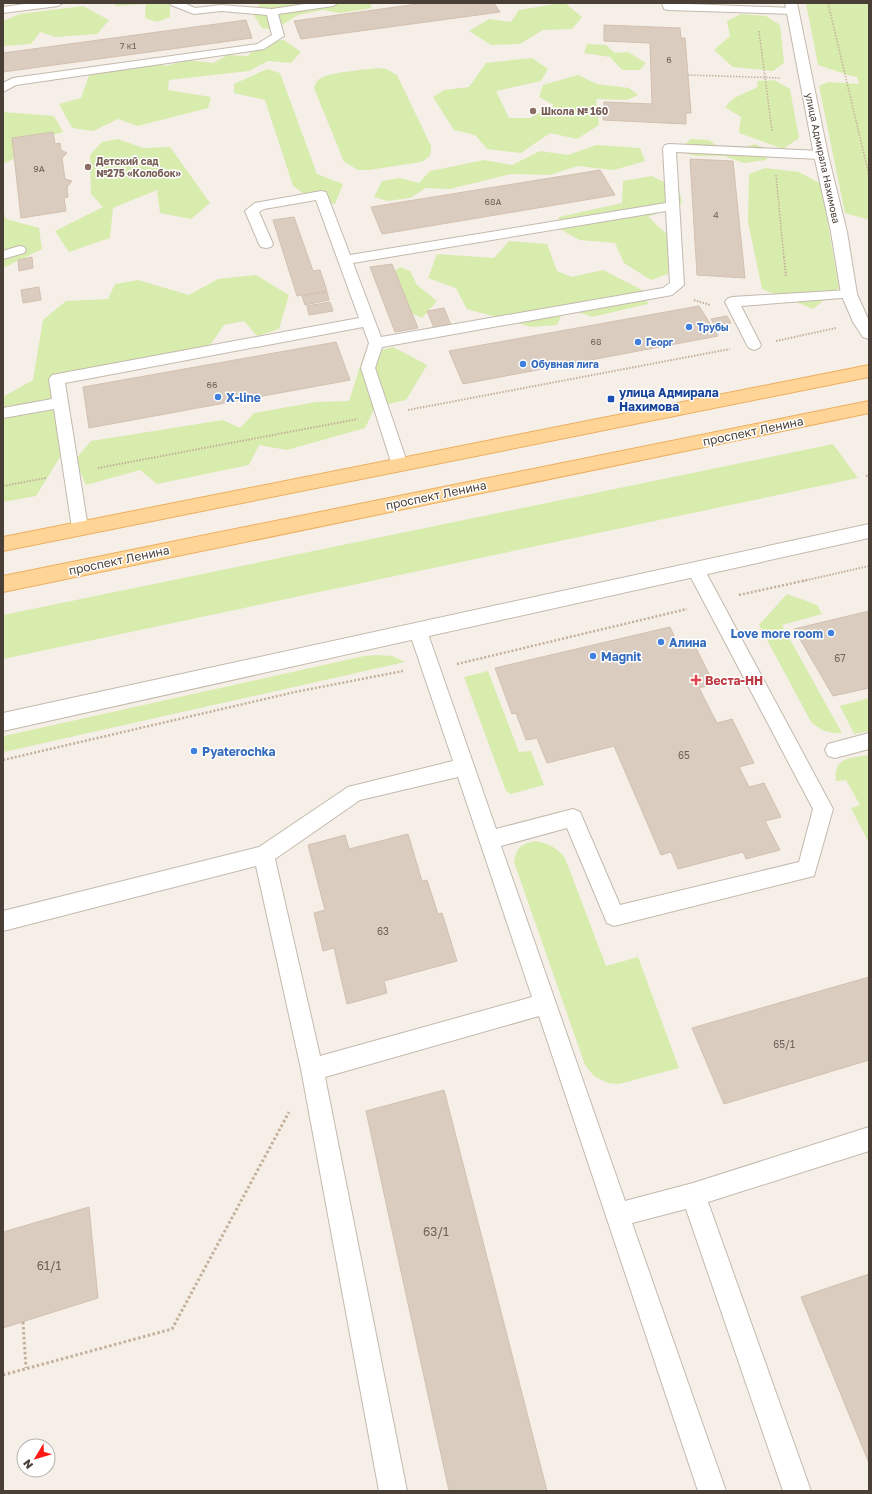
<svg xmlns="http://www.w3.org/2000/svg" width="872" height="1494" font-family="'Golos Text',sans-serif">
	<rect width="100%" height="100%" fill="#f5efe8"/>
	<g fill="#d8ecae">
		<polygon points="116,3 170,3 170,17 157,22 145,18 146,4 115,6"/>
		<polygon points="257,3 370,3 372,8 340,13 323,10 298,15 274,30 262,28 253,14 260,4"/>
		<polygon points="562,3 565,3 582,17 572,29 543,30 520,44 491,45 469,31 489,19 511,22 519,10"/>
		<polygon points="806,3 869,3 869,220 845,213 819,86 828,82 859,84 857,77 851,76 818,65"/>
		<polygon points="83,6 109,20 97,34 56,37 40,32 31,44 3,46 3,21 20,14"/>
		<polygon points="741,14 766,16 780,25 784,63 773,71 733,67 714,50 730,36 727,21"/>
		<polygon points="284,40 301,52 291,63 268,61 249,71 169,80 168,90 211,97 208,108 138,126 118,119 93,131 72,128 59,104 81,98 89,75 115,71 146,59 165,66 188,60 213,63 228,55 248,56 259,41"/>
		<polygon points="587,44 606,45 615,53 628,52 646,63 640,70 622,70 610,57 584,53"/>
		<polygon points="532,58 548,69 541,81 496,91 509,118 530,118 554,105 539,97 543,85 578,75 597,84 629,88 638,95 627,100 596,99 599,125 577,139 550,133 521,153 487,149 475,135 454,130 433,97 444,90 469,87 486,63"/>
		<path d="M377 68 386 69 397 75 431 146C432 155 429 158 421 162L369 170H358L344 162 314 88C315 84 317 80 321 78 332 72 363 70 377 68Z"/>
		<polygon points="267,69 280,73 317,174 343,184 335,204 313,200 293,186 265,100 234,93 234,84"/>
		<polygon points="774,80 790,89 799,138 783,149 739,133 741,117 725,107 734,98 758,87 757,81"/>
		<polygon points="3,112 54,116 63,132 30,142 23,154 3,164"/>
		<polygon points="118,139 143,148 170,147 210,203 191,219 160,213 157,190 113,208 110,238 69,252 55,231 103,207 91,194 90,155 102,142"/>
		<polygon points="691,139 709,140 726,153 755,144 769,150 766,160 744,163 724,156 696,156 677,151"/>
		<polygon points="596,145 640,148 645,161 614,170 577,166 550,175 511,174 450,189 426,188 410,198 387,201 374,197 382,181 400,178 419,183 430,171 484,160 512,165 540,151 568,155"/>
		<polygon points="765,168 799,172 821,184 839,288 813,309 762,289 748,222 749,174"/>
		<polygon points="652,176 679,189 682,203 648,217 668,235 668,274 651,280 624,263 615,243 580,240 558,228 559,217 622,203 623,181"/>
		<polygon points="3,210 6,219 39,228 42,249 3,268"/>
		<polygon points="509,241 547,244 557,271 572,277 603,270 644,291 648,304 592,317 565,307 557,325 531,327 467,309 456,288 428,278 437,254 494,258"/>
		<polygon points="400,267 410,271 417,285 437,301 422,318 392,305 385,279"/>
		<polygon points="256,275 289,295 279,329 257,336 244,321 224,325 201,358 49,385 62,454 36,496 3,502 3,397 33,380 43,320 66,301 108,299 115,284 138,280 189,295 218,279"/>
		<polygon points="393,347 427,365 406,400 375,407 365,428 287,450 259,445 249,465 157,484 140,470 86,485 75,460 91,441 223,420 240,428 254,413 316,402 349,401 364,354"/>
		<polygon points="833,444 858,478 3,659 3,615"/>
		<path d="M787 594 817 605 822 614 782 625 842 733C829 734 818 730 810 720L759 625Z"/>
		<polygon points="378,655 392,656 405,662 4,752 4,736 364,656"/>
		<polygon points="488,671 519,752 531,751 544,785 511,794 506,791 464,677"/>
		<polygon points="869,698 869,731 854,734 840,706"/>
		<path d="M869 755V843L851 808 860 805 846 780 836 781C833 757 850 758 869 755Z"/>
		<path d="M536 841C549 844 556 847 565 858L606 966 638 957 679 1068 619 1084 608 1083 594 1076 585 1065 514 862C517 847 520 844 536 841Z"/>
	</g>
	<g fill="#daccbf" stroke="#d3c0af">
		<polygon points="425,3 494,3 500,12 301,39 294,21"/>
		<polygon points="246,20 252,38 3,72 3,53"/>
		<polygon points="604,25 680,28 681,38 685,38 691,113 686,113 686,124 603,120 604,102 652,104 650,43 604,41"/>
		<polygon points="53,132 55,144 60,143 61,150 67,153 62,158 65,179 72,181 67,187 68,197 64,198 66,211 21,218 12,138"/>
		<polygon points="690,159 733,161 745,278 697,275"/>
		<polygon points="600,170 615,195 382,234 371,207"/>
		<polygon points="294,217 313,271 320,270 327,291 297,296 273,220"/>
		<polygon points="32,257 33,268 19,271 18,260"/>
		<polygon points="392,264 418,328 395,332 370,267"/>
		<polygon points="39,287 41,300 23,303 21,290"/>
		<polygon points="327,292 329,300 305,305 302,296"/>
		<polygon points="330,302 333,311 309,315 307,306"/>
		<polygon points="699,306 718,336 463,384 449,351"/>
		<polygon points="444,308 451,325 434,328 427,311"/>
		<polygon points="727,316 731,323 715,326 711,319"/>
		<polygon points="336,342 350,380 89,428 83,387"/>
		<polygon points="869,611 869,688 833,696 794,629"/>
		<polygon points="670,627 680,649 695,646 714,684 699,688 717,723 732,719 754,763 739,767 749,787 764,783 781,817 765,821 780,850 746,859 743,852 678,869 671,852 661,855 614,746 547,763 537,738 526,740 516,713 512,714 495,668"/>
		<polygon points="408,834 422,881 427,880 438,914 442,913 457,961 384,981 387,993 347,1004 334,948 323,951 314,913 325,910 308,845 345,835 349,849"/>
		<polygon points="869,977 869,1060 724,1104 692,1028"/>
		<polygon points="444,1090 547,1491 449,1491 366,1111"/>
		<polygon points="89,1207 98,1298 3,1328 3,1232"/>
		<polygon points="869,1274 869,1463 801,1297"/>
	</g>
	<g fill="none" stroke-linecap="round" stroke-linejoin="round">
		<defs>
			<g id="service">
				<polygon points="32,3 63,3 58,6 3,13 3,7"/>
				<polygon points="170,3 184,3 195,8 221,5 272,9 311,3 338,3 333,6 278,14 284,36 264,49 16,85 3,92 3,83 13,78 257,44 272,35 267,15 221,11 194,14 171,5"/>
				<polygon points="662,3 793,8 799,11 793,14 668,10 664,9"/>
				<path d="M669 144 821 151 825 152 827 155 825 158 821 159 676 152 684 285 672 295 382 347 375 368 408 465 406 469 400 471 394 469 392 465 361 368 369 343 363 327 65 383 88 528 86 532 80 534 74 532 72 528 54 409 3 418V408L52 399 49 379 52 375 359 318 316 200 264 209 259 212 273 244 271 247 266 248 261 247 259 244 245 211 255 203 321 191 326 192 350 255 666 203 663 148 665 145ZM666 211 670 283 663 288 381 337 353 263Z"/>
				<polygon points="19,246 24,247 26,250 24,253 3,259 3,251"/>
				<polygon points="849,290 854,291 856,294 854,297 741,306 761,345 759,348 754,350 749,348 747,345 725,302 727,299 732,297"/>
				<path d="M696 563 702 565 833 809 814 876 614 926 607 923 567 828 501 846 625 1201 693 1183 869 1127V1151L708 1202 811 1491H783L686 1209 632 1223 726 1491H698L539 1016 325 1077 407 1491H379L301 1069 256 866 3 931V911L259 847 348 787 453 761 409 631 412 626 418 624 424 626 427 631 496 829 573 809 580 812 620 905 799 862 813 809 687 570 690 565ZM458 777 532 997 320 1056 275 859 360 800Z"/>
				<polygon points="869,733 869,749 835,758 828,756 825,750 828,744"/>
			</g>
			<g id="minor">
				<polygon points="785,3 797,3 828,155 847,232 857,294 869,321 869,339 863,337 853,322 841,294 831,232 814,155"/>
				<polygon points="869,524 869,538 3,731 3,713"/>
			</g>
			<g id="primary">
				<polygon points="869,365 869,377 3,551 3,537"/>
				<polygon points="869,401 869,413 3,592 3,576"/>
			</g>
		</defs>
		<use href="#service" stroke="#c4b9ad" stroke-width="2"/>
		<use href="#minor" stroke="#c4b9ad" stroke-width="2"/>
		<use href="#primary" stroke="#ecaf5f" stroke-width="2"/>
		<g stroke="#c4b09a" stroke-width="1.5" stroke-dasharray="1.5 1.5" stroke-linecap="butt">
			<polyline points="828,3 869,175"/>
			<polyline points="759,31 772,131"/>
			<polyline points="688,75 781,78"/>
			<polyline points="776,175 784,258"/>
		</g>
		<g stroke="#c4b09a" stroke-width="2" stroke-dasharray="1.5 1.5" stroke-linecap="butt">
			<polyline points="784,257 786,276"/>
			<polyline points="694,300 710,305"/>
			<polyline points="776,341 836,328"/>
			<polyline points="408,410 730,349"/>
			<polyline points="98,468 358,419"/>
			<polyline points="866,476 869,475"/>
			<polyline points="3,486 46,478"/>
			<polyline points="803,581 869,566"/>
		</g>
		<g stroke="#c4b09a" stroke-width="2.5" stroke-dasharray="2 2" stroke-linecap="butt">
			<polyline points="739,595 807,580"/>
			<polyline points="457,664 687,609"/>
			<polyline points="3,760 295,692 403,671"/>
		</g>
		<g stroke="#c4b09a" stroke-width="3" stroke-dasharray="2.5 2.5" stroke-linecap="butt">
			<polyline points="23,1322 26,1368"/>
			<polyline points="3,1375 172,1329 289,1112"/>
		</g>
		<use href="#service" fill="#fff" fill-rule="evenodd"/>
		<use href="#minor" fill="#fff" fill-rule="evenodd"/>
		<use href="#primary" fill="#ffd497" fill-rule="evenodd"/>
	</g>
	<g fill="#8d6e63" stroke="#fff" stroke-width="1.5">
		<circle cx="533" cy="111" r="4"/>
		<circle cx="88" cy="167" r="4"/>
	</g>
	<g fill="#3f7fe0" stroke="#fff" stroke-width="1.5">
		<circle cx="689" cy="327" r="4"/>
		<circle cx="638" cy="342" r="4"/>
		<circle cx="523" cy="364" r="4"/>
		<circle cx="218" cy="397" r="4"/>
		<circle cx="831" cy="633" r="4"/>
		<circle cx="661" cy="642" r="4"/>
		<circle cx="593" cy="656" r="4"/>
		<circle cx="194" cy="751" r="4"/>
	</g>
	<rect fill="#1a4fb4" stroke="#fff" stroke-width="1.5" x="607" y="395" width="8" height="8" rx="2"/>
	<path fill="#e0444e" stroke="#fff" stroke-width="1.5" d="M694 674h4v4h4v4h-4v4h-4v-4h-4v-4h4z"/>
	<g text-anchor="middle" dominant-baseline="central" stroke-width="3" stroke-linejoin="round" paint-order="stroke">
		<g font-size="9" fill="#6d6258">
			<text x="128" y="45">7 к1</text>
			<text x="669" y="59">6</text>
			<text x="39" y="168">9А</text>
			<text x="493" y="201">68А</text>
			<text x="716" y="214">4</text>
			<text x="596" y="341">68</text>
			<text x="212" y="384">66</text>
		</g>
		<g font-size="10" font-weight="bold" fill="#785e54" stroke="#fff" text-anchor="start">
			<text x="541" y="111">Школа № 160</text>
			<text x="96" y="161">Детский сад<tspan x="96" dy="12">№275 «Колобок»</tspan></text>
		</g>
		<g font-size="10" fill="#493f36" stroke="#fff">
			<text transform="translate(823 158) rotate(78)">улица Адмирала Нахимова</text>
		</g>
		<g font-size="10" font-weight="bold" fill="#366cbe" stroke="#fff" text-anchor="start">
			<text x="697" y="327">Трубы</text>
			<text x="646" y="342">Георг</text>
			<text x="531" y="364">Обувная лига</text>
		</g>
		<g font-size="10" fill="#6d6258">
			<text x="840" y="658">67</text>
			<text x="684" y="755">65</text>
			<text x="383" y="931">63</text>
			<text x="784" y="1044">65/1</text>
		</g>
		<g font-size="12" font-weight="bold" fill="#164399" stroke="#fff" text-anchor="start">
			<text x="619" y="392">улица Адмирала<tspan x="619" dy="14">Нахимова</tspan></text>
		</g>
		<g font-size="12" font-weight="bold" fill="#366cbe" stroke="#fff" text-anchor="start">
			<text x="226" y="397">X-line</text>
			<text x="823" y="633" text-anchor="end">Love more room</text>
			<text x="669" y="642">Алина</text>
			<text x="601" y="656">Magnit</text>
			<text x="202" y="751">Pyaterochka</text>
		</g>
		<g font-size="12" fill="#493f36" stroke="#fff">
			<text transform="translate(753 431) rotate(-12)">проспект Ленина</text>
			<text transform="translate(436 495) rotate(-12)">проспект Ленина</text>
			<text transform="translate(119 560) rotate(-12)">проспект Ленина</text>
		</g>
		<g font-size="12" font-weight="bold" fill="#be3a42" stroke="#fff" text-anchor="start">
			<text x="705" y="680">Веста-НН</text>
		</g>
		<g font-size="12" fill="#6d6258">
			<text x="436" y="1231">63/1</text>
			<text x="49" y="1265">61/1</text>
		</g>
	</g>
	<rect width="872" height="1494" fill="none" stroke="#493f36" stroke-width="8"/>
	<g transform="translate(36 1458) rotate(232)"><circle r="19" fill="#ffffff" stroke="#b6b2af"/>
	<path d="M0-3L7 15L0 10L-7 15Z" fill="#ff1a15"/>
	<text y="-6" font-size="11" font-weight="bold" text-anchor="middle" fill="#493f36">N</text>
	</g>
</svg>
